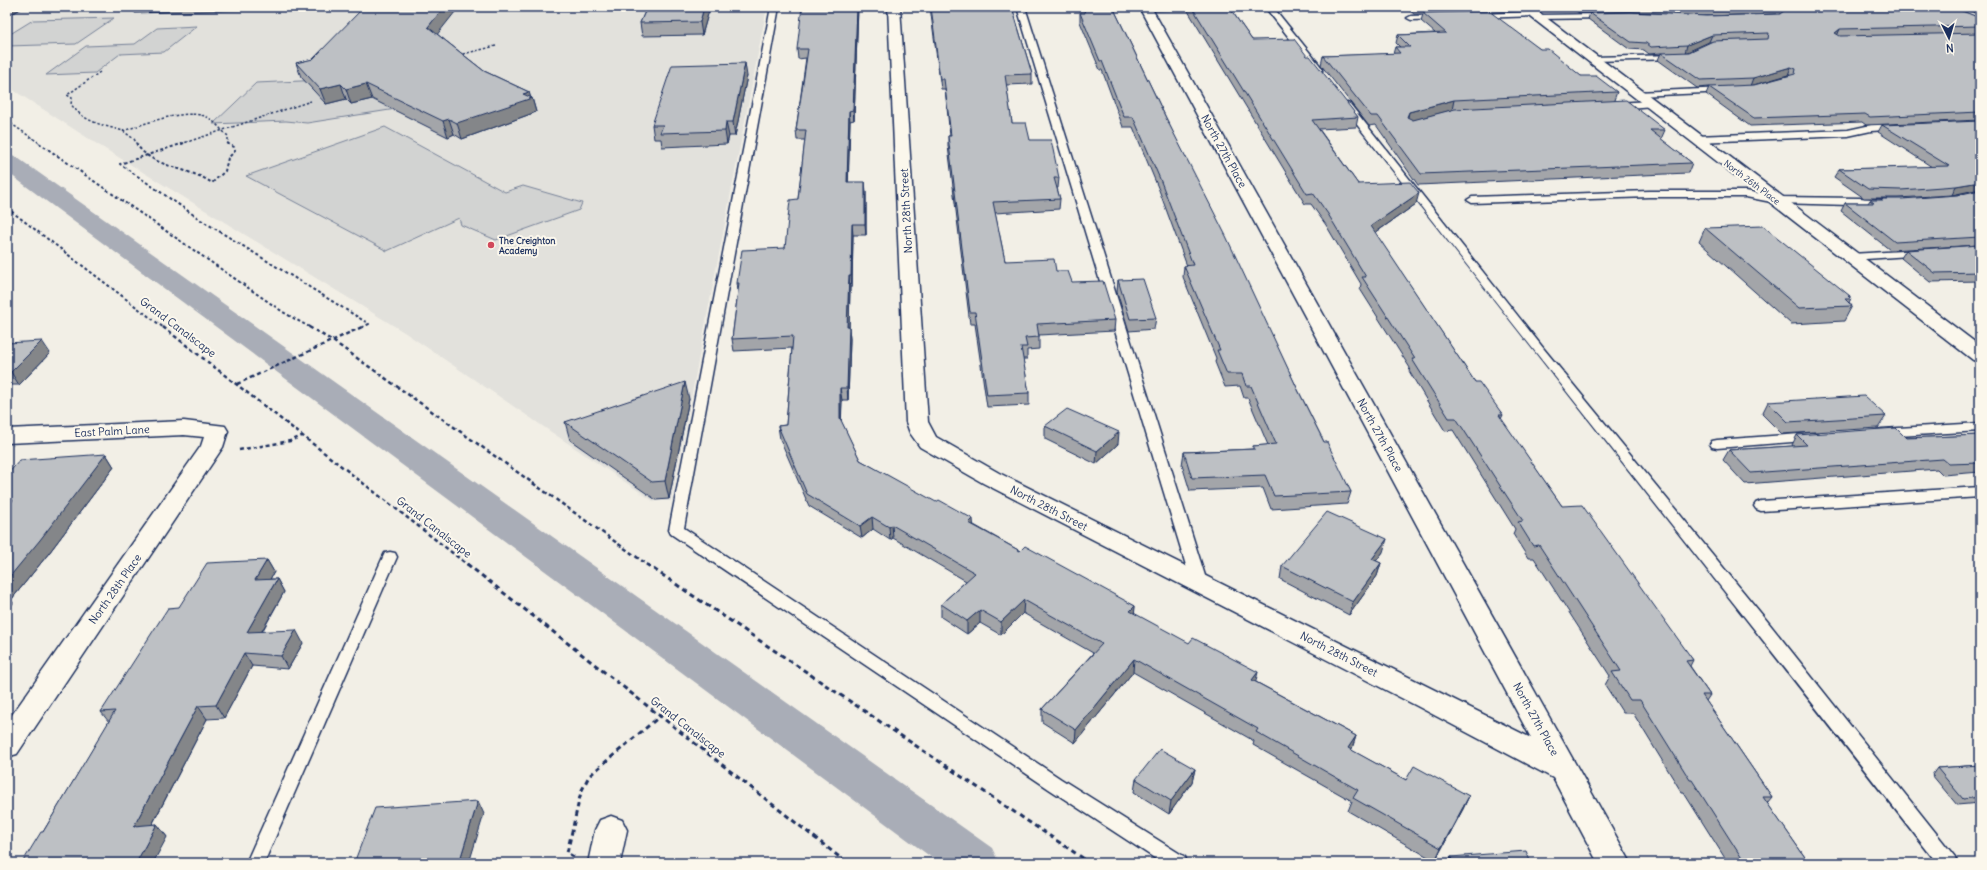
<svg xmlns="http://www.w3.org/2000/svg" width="1987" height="870" font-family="Delius,sans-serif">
	<rect width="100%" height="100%" fill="#f2efe6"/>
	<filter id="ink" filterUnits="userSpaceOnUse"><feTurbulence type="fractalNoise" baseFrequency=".025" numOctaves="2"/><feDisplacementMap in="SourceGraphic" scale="8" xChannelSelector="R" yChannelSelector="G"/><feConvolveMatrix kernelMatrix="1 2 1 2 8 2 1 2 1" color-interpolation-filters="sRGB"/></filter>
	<g filter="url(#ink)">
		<polygon fill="#e2e1dc" points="7,7 767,7 671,501 653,501 404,332 97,144 7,86"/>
		<g fill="#d2d3d2" stroke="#768198">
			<polygon points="114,18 76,44 7,46 7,36 33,20"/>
			<polygon points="197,26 164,52 120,54 95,73 46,75 86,46 135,44 157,28"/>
			<polygon points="346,79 415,106 307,123 286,121 213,124 256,83"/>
			<polygon points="385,127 505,192 523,186 582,203 579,210 496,240 461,225 459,218 387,251 246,176"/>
		</g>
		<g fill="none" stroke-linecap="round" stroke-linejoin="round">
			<polygon fill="#a9adb7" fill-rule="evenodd" points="7,154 15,156 992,848 999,863 939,863 7,172"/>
			<defs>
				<g id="service">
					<polygon points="771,7 779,7 684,528 1061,779 1185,857 1187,863 1162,863 1049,789 671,534 669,530"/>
					<polygon points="1017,7 1025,7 1207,582 1204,586 1199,587 1194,586 1191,582"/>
					<polygon points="1143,7 1201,7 1197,9 1146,10 1144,9"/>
					<polygon points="1265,7 1273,7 1322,68 1322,72 1316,72"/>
					<polygon points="1533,12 1536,12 1536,15 1606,14 1610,16 1606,18 1538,19 1535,19 1535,16 1477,18 1473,16 1477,14"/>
					<polygon points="1440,15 1444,17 1443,19 1411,20 1407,18 1411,16"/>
					<polygon points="1677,55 1681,57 1680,59 1592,61 1588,59 1592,57"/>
					<polygon points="1724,88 1728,90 1727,92 1637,96 1633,94 1637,92"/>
					<polygon points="1650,101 1653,102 1653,106 1616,109 1612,106 1616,103"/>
					<path d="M1347 103 1350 104 1544 349 1768 622 1955 857 1957 863H1937C1741 610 1540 360 1344 108L1343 106Z"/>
					<polygon points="1898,124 1901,125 1901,129 1871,131 1848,136 1696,142 1692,139 1696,136 1848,130 1871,125"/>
					<polygon points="1649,191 1746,191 1776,197 1859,198 1887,200 1892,203 1887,206 1776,203 1746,197 1649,197 1472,203 1467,200 1472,197"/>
					<polygon points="1920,250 1925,253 1924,255 1851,260 1846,257 1851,254"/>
					<polygon points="1980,423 1980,431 1882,437 1877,436 1876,433 1877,430 1882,429"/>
					<polygon points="1813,433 1818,434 1820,437 1818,440 1717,448 1712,447 1710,444 1712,441 1717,440"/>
					<polygon points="1980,487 1980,497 1761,511 1756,509 1754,506 1756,503 1761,501"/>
					<polygon points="390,552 395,553 397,557 264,863 246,863 383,557 385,553"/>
				</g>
				<g id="minor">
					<polygon points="888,7 900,7 928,422 936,437 999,473 1531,738 1139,7 1151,7 1631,863 1598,863 1553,778 1417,706 983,483 920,447 910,433 906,422"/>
					<polygon points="1518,7 1532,7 1980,346 1980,362 1973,360"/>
					<polygon points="184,421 225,426 228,431 223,447 17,754 7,757 7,722 201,446 204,437 184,435 7,443 7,429"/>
					<polygon points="611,816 622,820 627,830 620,863 588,863 595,830 600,820"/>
				</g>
			</defs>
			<use href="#service" stroke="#1b2f5e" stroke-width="3"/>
			<use href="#minor" stroke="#1b2f5e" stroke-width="3"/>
			<g stroke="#1b2f5e" stroke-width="1.5" stroke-dasharray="2.5 2" stroke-linecap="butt">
				<polyline points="463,54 496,46"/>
				<path d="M100 72 67 95 72 98 71 104C83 122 103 125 123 131"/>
				<polyline points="7,121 41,144"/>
				<polyline points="123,131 134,139 137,144"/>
				<path d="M123 131C144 124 182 109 205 116 213 119 221 130 228 136V144"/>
				<polyline points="181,144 311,101"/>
			</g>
			<g stroke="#1b2f5e" stroke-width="2" stroke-dasharray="3 2.5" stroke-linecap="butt">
				<polyline points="39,143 283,312 311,328"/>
				<path d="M136 143C150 168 190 167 212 183L225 171 228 158 235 151 234 147 227 143"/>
				<polyline points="184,143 120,164 201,220 369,324 360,328"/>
				<polyline points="7,208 164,328"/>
			</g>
			<g stroke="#1b2f5e" stroke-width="2.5" stroke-dasharray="4 3" stroke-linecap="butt">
				<polyline points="163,327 468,565"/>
				<polyline points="309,327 333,341 648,565"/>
				<polyline points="237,384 362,327"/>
				<polyline points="239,450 290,441 302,436"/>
			</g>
			<g stroke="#1b2f5e" stroke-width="3" stroke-dasharray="5 4" stroke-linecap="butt">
				<polyline points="467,564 847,863"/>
				<polyline points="646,564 1090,863"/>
				<polyline points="574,857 567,853 581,792 589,776 660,716"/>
			</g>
			<use href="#service" fill="#fbf7ec" fill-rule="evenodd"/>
			<use href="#minor" fill="#fbf7ec" fill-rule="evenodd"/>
		</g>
		<g fill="#a3a5a9" stroke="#1b2f5e" fill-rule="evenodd">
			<polygon points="7,7 24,7 10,15 7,15"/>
			<polygon points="132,7 362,7 135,13"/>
			<polygon points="647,7 710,7 702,35 642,36 640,23"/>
			<polygon points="858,7 854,120 850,121 848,182 866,192 866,235 853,235 852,287 850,287 849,329 850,339 848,400 842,400 841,421 860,460 974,525 1020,551 1135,606 1134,614 1256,682 1356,736 1351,750 1406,780 1469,796 1463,809 1435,861 1348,811 1352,801 1253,745 1254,741 1133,672 1075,743 1042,722 1042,709 1093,653 1023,613 1001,635 980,623 967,634 941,617 941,604 966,581 893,538 890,540 873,529 862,538 809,506 780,439 778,426 786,425 792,348 734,351 732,339 738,291 737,283 785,248 798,199 805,140 797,140 796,130 806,58 798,59 797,49"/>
			<polygon points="930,7 1012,7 1032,74 1032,84 1006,85 1012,123 1030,140 1059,178 1058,188 1057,188 1060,199 1059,209 995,213 1005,261 1056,271 1072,282 1115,320 1114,331 1039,335 1039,349 1027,350 1027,359 1023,359 1029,393 1029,405 987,407 975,324 970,324 948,146 948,136 950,136 945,89 941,89"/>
			<polygon points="1078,7 1113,7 1166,118 1298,390 1324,442 1351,492 1347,504 1271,509 1263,488 1190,491 1182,465 1184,452 1253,449 1253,446 1268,445 1248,398 1244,398 1240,386 1225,387 1215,362 1216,358 1183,277 1184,266 1187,266 1159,190 1133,127 1123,127 1102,70 1100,70 1080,22 1080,13 1081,13"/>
			<polygon points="1189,7 1229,7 1252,40 1307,56 1358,117 1356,127 1319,129 1358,184 1416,204 1375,233 1475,382 1503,415 1501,419 1562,506 1693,660 1690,666 1710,695 1706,701 1772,797 1767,803 1809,863 1728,863 1684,793 1682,793 1633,713 1623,713 1605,685 1610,676 1534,558 1528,558 1513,534 1515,529 1453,430 1445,431 1409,371 1410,368 1360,289 1361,284 1326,225 1311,204 1305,204 1188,11"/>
			<polygon points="1405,7 1479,7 1478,11 1540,49 1581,76 1617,92 1614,100 1665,130 1661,139 1692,163 1688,173 1418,185 1376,125 1369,126 1321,65 1323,56 1393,54 1395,47 1400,47 1396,43 1398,35 1435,33 1421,21 1423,14 1414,14"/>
			<path d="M1571 7H1952L1980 18V120L1866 125 1862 122 1750 126 1706 94 1709 87 1697 88 1658 60 1661 53 1649 54 1644 50 1629 49 1588 19 1590 13 1706 16 1777 14 1703 16 1629 12 1579 13ZM1722 41 1689 52H1685L1709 42ZM1788 75H1790L1754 85H1751Z"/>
			<polygon points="1961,7 1980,7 1980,15"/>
			<polygon points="437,34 484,71 529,92 530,97 532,98 536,112 462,139 454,134 448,137 372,99 351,104 346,99 326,104 301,77 296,63"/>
			<polygon points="747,76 735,136 729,136 727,144 662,147 661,139 654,139 652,125"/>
			<polygon points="1980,121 1980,189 1952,195 1897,198 1864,198 1834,177 1839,169 1932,167 1878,132 1882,125"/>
			<polygon points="1980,190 1980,245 1890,250 1841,211 1845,203 1868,203 1870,200 1881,200 1882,199 1902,199 1957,195"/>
			<polygon points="1705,228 1850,296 1850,298 1851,299 1849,302 1852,306 1844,321 1791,324 1699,242"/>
			<polygon points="1980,245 1980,281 1930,282 1901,258 1906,250"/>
			<polygon points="1118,280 1156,318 1154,329 1129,331 1117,292"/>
			<polygon points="7,343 50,353 19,385 7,385"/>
			<polygon points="689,399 669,499 656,500 570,440 565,422"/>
			<polygon points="1768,402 1886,416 1878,428 1782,434 1762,414"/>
			<polygon points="1045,426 1118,444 1096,464 1045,439"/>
			<polygon points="1797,435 1906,438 1980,435 1980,472 1943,475 1937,469 1745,484 1723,460 1729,450 1793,446 1792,445"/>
			<polygon points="106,454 114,467 49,553 11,600 13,603 7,611 7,475"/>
			<polygon points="1383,552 1376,561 1381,563 1377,576 1349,615 1280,579 1282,566"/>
			<polygon points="267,560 274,572 270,579 277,579 284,592 262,632 303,643 288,669 252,666 224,718 207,719 152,825 157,824 167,837 43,832 109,722 101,712 179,607"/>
			<polygon points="1980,765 1980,803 1957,805 1932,775 1937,768"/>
			<polygon points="1195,769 1192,782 1169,814 1134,792 1136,779"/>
			<polygon points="1451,857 1531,863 1449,863"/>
		</g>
		<g fill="#848689" stroke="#1b2f5e">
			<polygon points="7,7 24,7 10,15 7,10"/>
			<polygon points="444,7 459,7 432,41 428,27"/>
			<polygon points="704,7 710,7 702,35 700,22"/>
			<polygon points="857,7 858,7 854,120 853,110"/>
			<polygon points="1840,29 1837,36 1835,33"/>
			<polygon points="1712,35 1709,42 1685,53 1687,45"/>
			<polygon points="745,63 747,76 735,136 733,122"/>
			<polygon points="1791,67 1788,75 1750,86 1753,78"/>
			<polygon points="341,84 346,99 326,104 320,89"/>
			<polygon points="366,84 372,99 351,104 346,89"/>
			<polygon points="529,92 531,98 532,98 536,112 462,139 457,123 523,94"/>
			<polygon points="1454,100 1452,110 1407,122 1409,112"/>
			<polygon points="849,111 850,121 848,193 847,182"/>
			<polygon points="449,119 454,134 448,137 443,121"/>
			<polygon points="726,122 729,136 727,144 725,131"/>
			<polygon points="865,182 866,192 866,235 865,224"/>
			<polygon points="1980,182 1980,189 1952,195 1956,186"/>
			<polygon points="1419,193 1416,204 1369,237 1371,226"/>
			<polygon points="852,224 853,235 852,287 851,276"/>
			<polygon points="849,276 850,287 849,329 850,339 848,400 847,388 847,327"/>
			<polygon points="42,341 50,353 19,385 11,372"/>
			<polygon points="685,382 689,399 669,499 665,481"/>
			<polygon points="840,388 842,400 841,431 840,418"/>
			<polygon points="1119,432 1118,444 1096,464 1097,451"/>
			<polygon points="106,454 114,467 49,553 11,600 13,603 7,611 7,580"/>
			<polygon points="872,517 873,529 862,538 860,526"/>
			<polygon points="973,519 974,531 969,523"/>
			<polygon points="892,525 893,538 890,540 889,527"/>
			<polygon points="1387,539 1383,552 1368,572 1372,559"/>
			<polygon points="267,560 274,572 263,592 255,580"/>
			<polygon points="1381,563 1377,576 1349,615 1353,602"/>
			<polygon points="277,579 284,592 254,645 247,632"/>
			<polygon points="1024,600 1023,613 1001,635 1001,622"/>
			<polygon points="1135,606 1134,619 1130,611"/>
			<polygon points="980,610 980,623 967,634 967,621"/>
			<polygon points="296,630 303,643 288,669 281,656"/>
			<polygon points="244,653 252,666 224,718 216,705"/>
			<polygon points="1134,659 1133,672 1075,743 1076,730"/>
			<polygon points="1258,672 1255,685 1252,680"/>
			<polygon points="198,706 207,719 145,838 134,826"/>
			<polygon points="1356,736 1352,749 1344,761 1348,748"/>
			<polygon points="1195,769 1192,782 1169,814 1171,801"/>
			<polygon points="1469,796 1463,809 1435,861 1441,848"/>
			<polygon points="478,801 484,814 469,863 459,863"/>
			<polygon points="157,824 167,837 153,863 136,863"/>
		</g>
		<g fill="#bdc0c4" stroke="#1b2f5e">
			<polygon points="364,7 444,7 428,27 484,71 529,92 523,94 532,98 457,123 449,119 443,121 366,84 346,89 341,84 320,89 296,63 313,59"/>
			<polygon points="647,7 704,7 700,22 640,23"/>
			<polygon points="802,7 857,7 853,110 849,111 847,182 865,182 865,224 852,224 851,276 849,276 847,327 849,327 847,388 840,388 840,418 860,460 936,502 939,500 973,519 969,523 1020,551 1025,546 1135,606 1130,611 1189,643 1193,638 1258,672 1252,680 1356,736 1348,748 1406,780 1414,766 1469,796 1441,848 1353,798 1358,790 1256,732 1258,729 1134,659 1076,730 1042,709 1102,644 1024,600 1001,622 980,610 967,621 941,604 975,573 892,525 889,527 872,517 860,526 807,494 778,426 786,425 793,336 732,339 739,283 737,283 742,250 785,248 790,200 798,199 806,130 796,130 808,49 797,49"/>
			<polygon points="931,7 1012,7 1032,74 1005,75 1012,123 1026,123 1030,140 1051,140 1059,178 1054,178 1060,199 993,202 1005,261 1054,259 1056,271 1068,271 1072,282 1103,281 1115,320 1037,324 1039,337 1025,338 1027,347 1021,347 1029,393 987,395 975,312 970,312 948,136 951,136 944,79 940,79"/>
			<polygon points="1083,7 1113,7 1166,118 1226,236 1298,390 1324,442 1327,442 1351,492 1274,496 1265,475 1192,478 1184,452 1255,449 1253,446 1276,444 1251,386 1246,386 1242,374 1227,374 1217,350 1220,350 1184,266 1193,265 1160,179 1133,117 1124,117 1102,61 1100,61 1080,13 1085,13"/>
			<polygon points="1192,7 1229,7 1252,40 1294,39 1307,56 1310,56 1358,117 1312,120 1358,184 1410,182 1419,193 1371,226 1475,382 1479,382 1503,415 1499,415 1562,506 1582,505 1693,660 1686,661 1710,695 1702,695 1772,797 1763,797 1809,863 1745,863 1692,780 1690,780 1640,700 1630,700 1612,672 1621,671 1539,545 1533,546 1518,522 1523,521 1456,418 1449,418 1412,359 1415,359 1362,277 1366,277 1328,214 1313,193 1307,194"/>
			<polygon points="1672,7 1772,7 1706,9"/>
			<polygon points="1780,7 1952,7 1980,18 1980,26 1840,29 1835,33 1840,36 1980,33 1980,112 1870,117 1865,114 1754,118 1709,87 1754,85 1795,74 1796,69 1791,67 1753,78 1700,80 1661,53 1689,52 1713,41 1768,39 1769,33 1712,35 1687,45 1651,47 1646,43 1631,42 1590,13 1631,12 1706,16 1780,14 1785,10"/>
			<polygon points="1489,11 1540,49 1548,49 1581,76 1596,76 1617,92 1454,100 1409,112 1407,117 1413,120 1455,109 1626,100 1665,130 1650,130 1692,163 1421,174 1378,116 1371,116 1323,56 1400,53 1395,47 1410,47 1398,35 1446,33 1423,13"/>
			<polygon points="745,63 733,122 726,122 725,131 660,133 663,125 652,125 672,65"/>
			<polygon points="1980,121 1980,182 1956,186 1901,190 1868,189 1839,169 1949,166 1882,125"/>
			<polygon points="1980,190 1980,237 1895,242 1845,203 1874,203 1870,200 1883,200 1882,199 1902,199 1957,195"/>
			<polygon points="1763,226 1850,296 1848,296 1851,299 1845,299 1852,306 1799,308 1705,228"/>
			<polygon points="1980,245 1980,272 1935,273 1906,250"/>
			<polygon points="1143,279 1156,318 1130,319 1118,280"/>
			<polygon points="42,341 11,372 7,373 7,343"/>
			<polygon points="685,382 665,481 652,482 565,422"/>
			<polygon points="1864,396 1886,416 1788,422 1768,402"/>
			<polygon points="1067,409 1119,432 1097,451 1045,426"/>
			<polygon points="1896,428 1906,438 1980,435 1980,463 1949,464 1943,459 1751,473 1729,450 1807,445 1797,435"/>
			<polygon points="106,454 40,540 7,580 7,508 13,500 7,501 7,475 20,460"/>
			<polygon points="1327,512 1387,539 1372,559 1381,563 1353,602 1282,566"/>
			<polygon points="267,560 255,580 277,579 247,632 296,630 281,656 244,653 216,705 198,706 134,826 157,824 136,863 22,863 41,832 43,832 115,711 101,712 168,608 179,607 207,563"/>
			<polygon points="1160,749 1195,769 1171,801 1136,779"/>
			<polygon points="1980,765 1980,797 1963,799 1937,768"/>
			<polygon points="478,801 459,863 354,863 375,808"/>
			<polygon points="1526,851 1531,863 1453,863 1451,857"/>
		</g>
	</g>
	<circle fill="#d1495b" stroke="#fbf7ec" stroke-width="1.5" cx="491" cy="245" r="4"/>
	<g text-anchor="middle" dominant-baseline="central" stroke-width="4" stroke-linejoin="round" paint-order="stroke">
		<g font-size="9" fill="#1b2f5e" stroke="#fbf7ec">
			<text transform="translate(1752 182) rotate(37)">North 26th Place</text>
		</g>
		<g font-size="9" font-weight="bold" fill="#1b2f5e" stroke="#fbf7ec" text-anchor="start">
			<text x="499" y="240">The Creighton<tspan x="499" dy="10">Academy</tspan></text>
		</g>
		<g font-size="11" fill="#1b2f5e" stroke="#fbf7ec">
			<text transform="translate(1224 151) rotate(61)">North 27th Place</text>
			<text transform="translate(906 211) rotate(-93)">North 28th Street</text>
			<text transform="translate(178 327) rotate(37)">Grand Canalscape</text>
			<text transform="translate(112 431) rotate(-3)">East Palm Lane</text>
			<text transform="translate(1380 435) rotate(61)">North 27th Place</text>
			<text transform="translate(1049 508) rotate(27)">North 28th Street</text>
			<text transform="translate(434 527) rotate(38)">Grand Canalscape</text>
			<text transform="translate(115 589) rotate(-55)">North 28th Place</text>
			<text transform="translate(1339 654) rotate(27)">North 28th Street</text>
			<text transform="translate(1536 719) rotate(61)">North 27th Place</text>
			<text transform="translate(688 727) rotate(38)">Grand Canalscape</text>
		</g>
	</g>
	<rect width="1987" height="870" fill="none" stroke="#fbf7ec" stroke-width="24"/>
	<rect x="12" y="12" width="1963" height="846" fill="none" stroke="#1b2f5e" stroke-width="1.5" filter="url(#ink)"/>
	<g transform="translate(1949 38) rotate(175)" stroke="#fbf7ec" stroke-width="3" paint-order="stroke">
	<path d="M0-3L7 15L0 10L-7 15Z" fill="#1b2f5e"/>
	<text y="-6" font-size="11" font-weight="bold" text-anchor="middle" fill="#1b2f5e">N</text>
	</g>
</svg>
